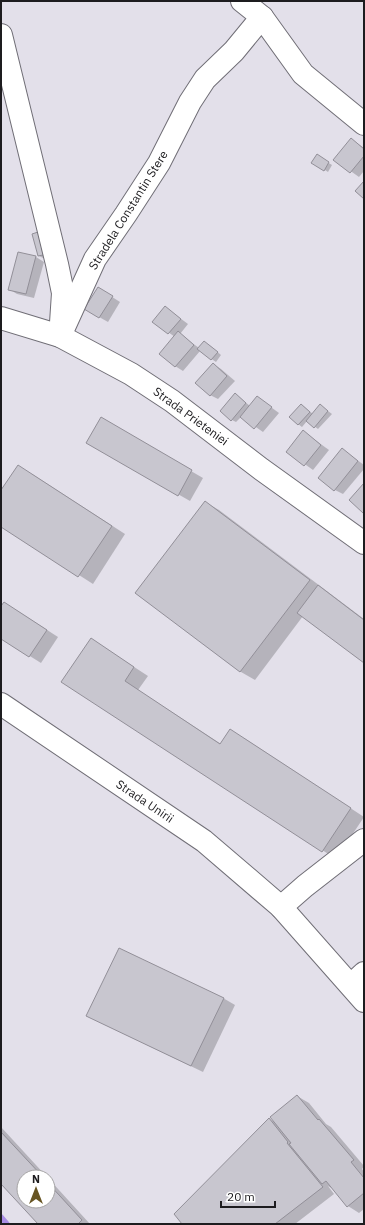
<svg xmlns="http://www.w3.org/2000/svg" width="365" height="1225" font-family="'IBM Plex Sans',sans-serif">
	<rect width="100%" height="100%" fill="#e3e0ea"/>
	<g fill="#0003">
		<polygon points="351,139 364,148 364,171 359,177 335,160"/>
		<polygon points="317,156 332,165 328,172 313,162"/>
		<polygon points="33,235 51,256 43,258 39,256"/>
		<polygon points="36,257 44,262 34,298 17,294 9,289"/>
		<polygon points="106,293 120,302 108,322 85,309"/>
		<polygon points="165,307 188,324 180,334 199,348 208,344 221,355 216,362 200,351 183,371 175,366 175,337 154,322"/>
		<polygon points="213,364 221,369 235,381 218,399 210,395"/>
		<polygon points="239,397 250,406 257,397 279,413 263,432 241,417 236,422 232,420"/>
		<polygon points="302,405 313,414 321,406 332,414 318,429 307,421 302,427 298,424"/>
		<polygon points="101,419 203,478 190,501 87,442"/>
		<polygon points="304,432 329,450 313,470 288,452"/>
		<polygon points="342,449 364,465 364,469 343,494 335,490"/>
		<polygon points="32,474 125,534 93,584 1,525 1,492"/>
		<polygon points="205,502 219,510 364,619 364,662 303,616 255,680 241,672 136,592"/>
		<polygon points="1,608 16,610 58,637 41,663 1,638"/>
		<polygon points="105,648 148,676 138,690 221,744 244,738 364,817 336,859 63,682"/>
		<polygon points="223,998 235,1005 203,1072 87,1016"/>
		<polygon points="297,1096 309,1103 326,1124 331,1127 364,1166 362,1169 364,1172 364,1209 359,1213 348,1206 335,1190 328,1186 334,1194 295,1224 183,1224 269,1119 276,1123"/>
		<polygon points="1,1127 47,1177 24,1177 24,1201 48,1201 48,1178 90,1224 39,1224 1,1182"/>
	</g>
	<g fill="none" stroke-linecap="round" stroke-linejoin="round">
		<polyline stroke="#a98de4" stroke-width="5.5" points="1,1217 7,1224"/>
	</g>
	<g fill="#c8c6cf" stroke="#928f98">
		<polygon points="351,138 364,149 364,156 350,173 333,160"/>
		<polygon points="317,154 329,162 324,171 311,163"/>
		<polygon points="364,181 364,199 355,191"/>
		<polygon points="41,231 48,254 38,256 32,234"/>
		<polygon points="18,252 36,256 26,294 8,290"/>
		<polygon points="98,287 113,296 99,318 84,309"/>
		<polygon points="165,306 181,319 168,334 152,322"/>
		<polygon points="178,331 194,345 175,367 159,354"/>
		<polygon points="204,341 218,352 211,360 197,349"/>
		<polygon points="213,363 227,376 210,396 195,383"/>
		<polygon points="235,393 246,403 231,421 220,411"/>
		<polygon points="257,396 272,407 254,429 240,417"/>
		<polygon points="301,404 310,412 298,425 289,417"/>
		<polygon points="320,404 328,411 314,428 306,421"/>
		<polygon points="101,417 192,470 178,496 86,443"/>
		<polygon points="303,430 321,445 304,466 286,452"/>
		<polygon points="342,448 358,461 334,491 318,478"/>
		<polygon points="18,465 112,526 78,577 1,527 1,490"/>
		<polygon points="364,483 364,512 363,513 349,500"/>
		<polygon points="205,501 310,580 240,672 135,593"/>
		<polygon points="318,585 364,620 364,663 297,613"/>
		<polygon points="4,602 47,630 29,657 1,639 1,606"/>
		<polygon points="91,638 134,667 125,681 220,744 230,729 351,808 322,852 61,682"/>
		<polygon points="119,948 224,998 191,1066 86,1016"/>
		<polygon points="297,1095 318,1120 319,1119 354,1160 351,1162 364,1178 364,1193 347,1207 326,1181 322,1184 289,1144 291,1143 270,1117"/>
		<polygon points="269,1118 288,1142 287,1143 323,1187 275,1224 182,1224 174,1214"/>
		<polygon points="1,1132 43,1177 24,1177 24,1201 48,1201 48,1183 82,1220 78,1224 38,1224 1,1184"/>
	</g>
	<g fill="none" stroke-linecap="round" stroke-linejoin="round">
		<defs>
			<g id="minor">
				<polyline points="242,1 262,17 303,74 364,124"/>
				<polyline points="1,35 57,264 63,293 61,323"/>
				<polyline points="1,318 60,336 131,374 172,401 261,469 364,543"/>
				<polyline points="60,336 95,259 126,214 159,163 190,102 205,79 234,51 262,17"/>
				<polyline points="281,907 305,886 364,840"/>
				<polyline points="351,985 364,973"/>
			</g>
			<polyline id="tertiary" points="1,704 204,841 281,907 364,1001"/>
		</defs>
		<use href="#minor" stroke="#706e76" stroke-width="24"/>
		<use href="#tertiary" stroke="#706e76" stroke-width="24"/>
		<use href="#minor" stroke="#fff" stroke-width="22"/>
		<use href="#tertiary" stroke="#fff" stroke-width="22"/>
	</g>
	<g text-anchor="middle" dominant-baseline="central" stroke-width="3" stroke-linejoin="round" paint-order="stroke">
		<g font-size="12" fill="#1d1c1f" stroke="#fff">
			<text transform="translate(128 210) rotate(-58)">Stradela Constantin Stere</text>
			<text transform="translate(191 416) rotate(36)">Strada Prieteniei</text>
			<text transform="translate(145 801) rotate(34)">Strada Unirii</text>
		</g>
	</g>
	<rect width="365" height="1225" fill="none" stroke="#1d1c1f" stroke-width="4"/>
	<g transform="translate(36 1189)"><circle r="19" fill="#ffffff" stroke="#a5a4a5"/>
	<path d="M0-3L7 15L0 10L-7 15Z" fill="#675422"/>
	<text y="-6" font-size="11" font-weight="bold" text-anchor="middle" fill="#1d1c1f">N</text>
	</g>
	<path d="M221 1201v6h54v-6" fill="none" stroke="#1d1c1f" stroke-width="2"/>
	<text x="227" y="1201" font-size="12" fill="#1d1c1f" stroke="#ffffff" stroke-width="3" paint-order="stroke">20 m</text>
</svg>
